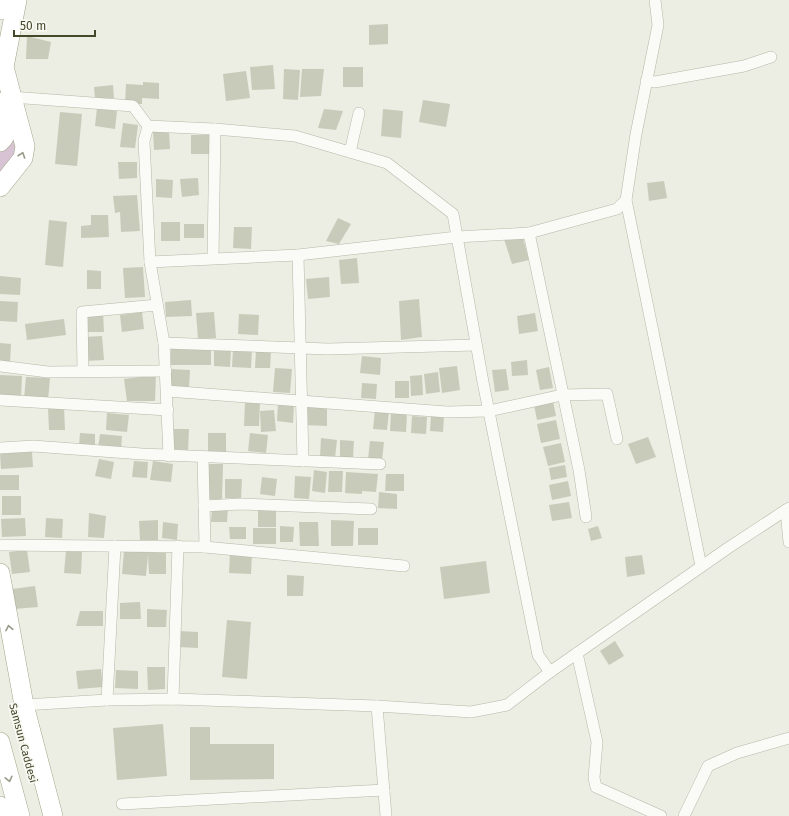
<svg xmlns="http://www.w3.org/2000/svg" width="789" height="816" font-family="'Fira Sans',sans-serif">
	<rect width="100%" height="100%" fill="#ecede3"/>
	<polygon fill="#d7c3d3" points="10,133 18,145 16,153 0,176 0,148"/>
	<g fill="#c9cbba">
		<polygon points="388,24 388,44 369,45 369,25"/>
		<polygon points="27,36 51,42 48,59 26,59"/>
		<polygon points="273,65 275,89 252,90 250,67"/>
		<rect x="343" y="67" width="20" height="20"/>
		<polygon points="284,69 300,70 298,100 283,99"/>
		<polygon points="302,69 324,69 321,96 300,97"/>
		<polygon points="246,71 250,98 226,101 223,74"/>
		<polygon points="143,82 159,83 159,99 142,98 142,104 125,104 126,84 143,85"/>
		<polygon points="113,85 114,98 95,99 94,87"/>
		<polygon points="423,100 450,104 446,127 419,122"/>
		<polygon points="97,108 117,111 115,129 95,126"/>
		<polygon points="324,109 343,111 336,130 318,128"/>
		<polygon points="383,109 403,111 401,138 381,136"/>
		<polygon points="60,112 82,114 77,166 55,164"/>
		<polygon points="123,123 138,125 135,148 120,147"/>
		<polygon points="169,131 170,149 154,150 153,132"/>
		<rect x="191" y="135" width="18" height="19"/>
		<polygon points="118,162 137,162 137,178 119,179"/>
		<polygon points="198,178 199,195 182,197 180,179"/>
		<polygon points="156,179 173,180 172,198 156,197"/>
		<polygon points="664,181 667,198 649,201 647,183"/>
		<polygon points="137,195 140,231 121,232 120,212 115,213 113,196"/>
		<polygon points="91,215 108,215 109,237 81,238 81,226 91,225"/>
		<polygon points="338,218 351,224 339,244 326,241"/>
		<polygon points="49,220 67,222 63,267 45,265"/>
		<rect x="161" y="222" width="19" height="19"/>
		<rect x="184" y="224" width="20" height="14"/>
		<polygon points="234,227 252,227 251,249 233,248"/>
		<polygon points="523,238 529,260 512,264 504,239"/>
		<polygon points="357,258 359,283 341,284 339,260"/>
		<polygon points="143,267 145,297 125,298 123,268"/>
		<polygon points="87,270 101,271 101,289 87,289"/>
		<polygon points="0,276 21,278 20,295 0,294"/>
		<polygon points="329,277 330,297 308,299 306,279"/>
		<polygon points="419,299 422,337 401,340 399,301"/>
		<polygon points="191,300 192,316 166,317 165,302"/>
		<polygon points="0,301 18,302 17,322 0,321"/>
		<polygon points="103,311 104,332 87,332 86,312"/>
		<polygon points="142,312 144,329 122,332 120,315"/>
		<polygon points="214,312 216,338 198,339 196,313"/>
		<polygon points="535,313 538,331 519,334 517,316"/>
		<polygon points="239,314 259,315 258,335 238,334"/>
		<polygon points="64,319 66,335 27,340 25,324"/>
		<polygon points="102,336 104,360 85,361 84,337"/>
		<polygon points="0,343 11,344 10,363 0,362"/>
		<rect x="171" y="349" width="40" height="16"/>
		<polygon points="214,349 231,350 230,367 214,366"/>
		<polygon points="233,349 252,350 251,368 232,367"/>
		<polygon points="256,350 271,351 270,368 255,368"/>
		<polygon points="362,356 381,358 380,375 360,373"/>
		<polygon points="527,360 528,375 512,376 511,362"/>
		<polygon points="457,366 460,390 442,393 439,368"/>
		<polygon points="549,367 553,388 540,390 536,370"/>
		<polygon points="275,368 292,369 290,393 273,392"/>
		<polygon points="170,369 190,370 189,388 169,387"/>
		<polygon points="506,369 509,390 495,392 492,370"/>
		<polygon points="438,372 440,392 426,394 424,374"/>
		<polygon points="0,375 22,376 21,398 0,396"/>
		<polygon points="156,375 155,401 127,401 124,379"/>
		<polygon points="422,375 423,395 411,396 410,376"/>
		<polygon points="26,377 50,378 48,401 24,399"/>
		<rect x="395" y="381" width="14" height="17"/>
		<polygon points="362,383 377,384 376,399 361,398"/>
		<polygon points="553,401 556,416 537,420 534,405"/>
		<polygon points="245,402 260,402 259,426 244,426"/>
		<polygon points="278,403 294,404 293,423 277,421"/>
		<polygon points="64,407 65,430 49,430 48,408"/>
		<polygon points="304,407 327,408 327,426 304,425"/>
		<polygon points="274,410 276,431 261,432 260,411"/>
		<polygon points="375,410 389,411 387,430 373,429"/>
		<polygon points="391,412 407,413 406,432 390,431"/>
		<polygon points="107,413 129,415 127,432 106,430"/>
		<polygon points="431,415 444,416 443,432 430,431"/>
		<polygon points="412,416 427,417 426,434 411,433"/>
		<polygon points="556,420 560,439 541,443 537,424"/>
		<polygon points="172,429 189,429 188,450 171,449"/>
		<polygon points="80,433 95,434 95,447 79,446"/>
		<rect x="208" y="433" width="18" height="19"/>
		<polygon points="250,433 268,435 266,453 248,451"/>
		<polygon points="100,434 122,436 121,450 98,448"/>
		<polygon points="648,437 656,457 636,464 628,444"/>
		<polygon points="321,438 337,440 335,458 320,457"/>
		<polygon points="340,440 354,441 353,458 340,458"/>
		<polygon points="370,441 384,442 382,460 368,459"/>
		<polygon points="561,443 565,462 548,466 543,447"/>
		<polygon points="32,452 33,467 1,469 0,453"/>
		<polygon points="99,459 114,462 111,479 95,476"/>
		<polygon points="134,461 148,462 147,478 132,477"/>
		<polygon points="153,461 173,464 171,482 150,480"/>
		<polygon points="206,464 223,464 222,500 206,499"/>
		<polygon points="565,465 567,477 551,480 549,468"/>
		<polygon points="314,470 327,472 325,493 312,491"/>
		<polygon points="329,471 343,471 342,492 328,492"/>
		<polygon points="346,472 378,474 376,492 362,491 362,494 345,493"/>
		<polygon points="386,474 404,474 404,491 385,491"/>
		<rect x="0" y="475" width="19" height="15"/>
		<polygon points="295,476 311,477 309,499 294,498"/>
		<polygon points="262,477 277,479 275,496 260,494"/>
		<polygon points="225,479 242,479 241,499 225,498"/>
		<polygon points="568,481 571,496 552,500 549,485"/>
		<polygon points="379,492 397,494 397,509 378,508"/>
		<rect x="2" y="496" width="19" height="19"/>
		<polygon points="569,502 572,518 552,521 549,505"/>
		<polygon points="212,506 228,508 227,522 211,522"/>
		<rect x="258" y="509" width="18" height="18"/>
		<polygon points="89,513 106,516 104,538 88,537"/>
		<polygon points="25,518 26,536 2,537 1,519"/>
		<polygon points="46,518 63,519 62,538 45,537"/>
		<polygon points="158,520 158,540 140,540 139,521"/>
		<polygon points="331,520 354,521 353,546 331,546"/>
		<polygon points="163,522 178,524 177,540 162,538"/>
		<polygon points="299,522 318,522 319,546 300,546"/>
		<polygon points="280,526 294,527 293,542 280,542"/>
		<polygon points="598,526 602,538 591,541 588,529"/>
		<polygon points="229,527 246,527 246,539 230,539"/>
		<rect x="253" y="528" width="23" height="16"/>
		<rect x="358" y="528" width="20" height="17"/>
		<polygon points="27,550 30,572 12,574 9,552"/>
		<polygon points="66,550 82,551 81,574 64,573"/>
		<polygon points="124,551 166,553 166,574 149,574 148,555 146,576 122,574"/>
		<polygon points="230,553 252,554 251,574 229,573"/>
		<polygon points="642,555 645,574 627,577 625,557"/>
		<polygon points="486,561 490,593 444,599 440,567"/>
		<polygon points="287,575 304,576 303,596 287,596"/>
		<polygon points="35,586 38,607 14,609 12,589"/>
		<polygon points="140,602 141,619 120,619 120,603"/>
		<polygon points="147,609 167,610 166,627 147,627"/>
		<polygon points="80,611 103,611 103,626 76,626"/>
		<polygon points="227,620 251,622 247,679 222,677"/>
		<polygon points="179,631 198,632 198,648 178,647"/>
		<polygon points="615,641 624,656 609,665 600,651"/>
		<polygon points="147,667 165,667 165,689 148,690"/>
		<polygon points="101,669 103,687 78,689 76,671"/>
		<polygon points="116,670 138,671 138,689 115,688"/>
		<polygon points="163,724 167,776 117,780 113,728"/>
		<polygon points="190,727 210,727 210,744 274,744 274,779 190,780"/>
	</g>
	<g fill="none" stroke-linecap="round" stroke-linejoin="round">
		<defs>
			<g id="street">
				<polyline points="655,0 658,25 636,134 626,200 701,566"/>
				<polyline points="646,81 655,82 744,66 771,57"/>
				<polyline points="11,97 133,106 148,126 215,129 295,136 387,163 453,214 483,382 538,655 550,672"/>
				<polyline points="148,126 144,141 150,262 164,343 169,456"/>
				<polyline points="350,152 359,113"/>
				<polyline points="529,233 579,470 586,517"/>
				<polyline points="298,255 303,461"/>
				<polyline points="213,258 215,129"/>
				<polyline points="150,262 298,255 457,237 529,233 617,209 626,200"/>
				<polyline points="164,343 328,349 476,345"/>
				<polyline points="0,366 48,372 166,371"/>
				<polyline points="83,371 82,312 157,305"/>
				<polyline points="167,391 447,412 489,411 562,395 607,394 617,439"/>
				<polyline points="0,400 168,410"/>
				<polyline points="0,448 33,446 142,454 380,464"/>
				<polyline points="203,457 205,547"/>
				<polyline points="204,506 240,504 371,509"/>
				<polyline points="786,510 789,542"/>
				<polyline points="0,545 205,547 404,566"/>
				<polyline points="577,653 597,742 594,778 596,787 661,816"/>
				<polyline points="173,699 178,546"/>
				<polyline points="107,700 115,546"/>
				<polyline points="24,705 107,700 173,699 377,706 471,712 507,705 550,672 728,548 789,508"/>
				<polyline points="377,706 386,816"/>
				<polyline points="122,804 384,790"/>
				<polyline points="684,816 708,766 737,753 789,738"/>
			</g>
			<g id="highway">
				<polyline points="0,10 2,0"/>
				<path d="M0 142C12 132 6 114 3 102"/>
				<polyline points="0,187 23,158 25,146 4,67 17,0"/>
				<polyline points="0,573 24,705 53,816"/>
				<polyline points="0,742 20,816"/>
				<polyline points="0,806 3,816"/>
			</g>
		</defs>
		<use href="#street" stroke="#b6b8a7" stroke-width="12"/>
		<use href="#highway" stroke="#a3a589" stroke-width="20"/>
		<use href="#street" stroke="#fafaf7" stroke-width="11"/>
		<use href="#highway" stroke="#fff" stroke-width="19"/>
	</g>
	<defs><path id="oneway-chevron" d="M-2-3.5L2.5 0L-2 3.5" fill="none" stroke-width="1.6" stroke-linecap="round" stroke-linejoin="round"/></defs>
	<g stroke="#989a89">
		<use href="#oneway-chevron" transform="translate(22 155) rotate(-71)"/>
		<use href="#oneway-chevron" transform="translate(9 628) rotate(-101)"/>
		<use href="#oneway-chevron" transform="translate(9 779) rotate(76)"/>
	</g>
	<g text-anchor="middle" dominant-baseline="central" stroke-width="3.5" stroke-linejoin="round" paint-order="stroke">
		<g font-size="11" fill="#444729" stroke="#f9f9f4">
			<text transform="translate(23 743) rotate(75)">Samsun Caddesi</text>
		</g>
	</g>
	<path d="M14 30v6h81v-6" fill="none" stroke="#444729" stroke-width="2"/>
	<text x="20" y="30" font-size="12" fill="#444729" stroke="#f9f9f4" stroke-width="3" paint-order="stroke">50 m</text>
</svg>
